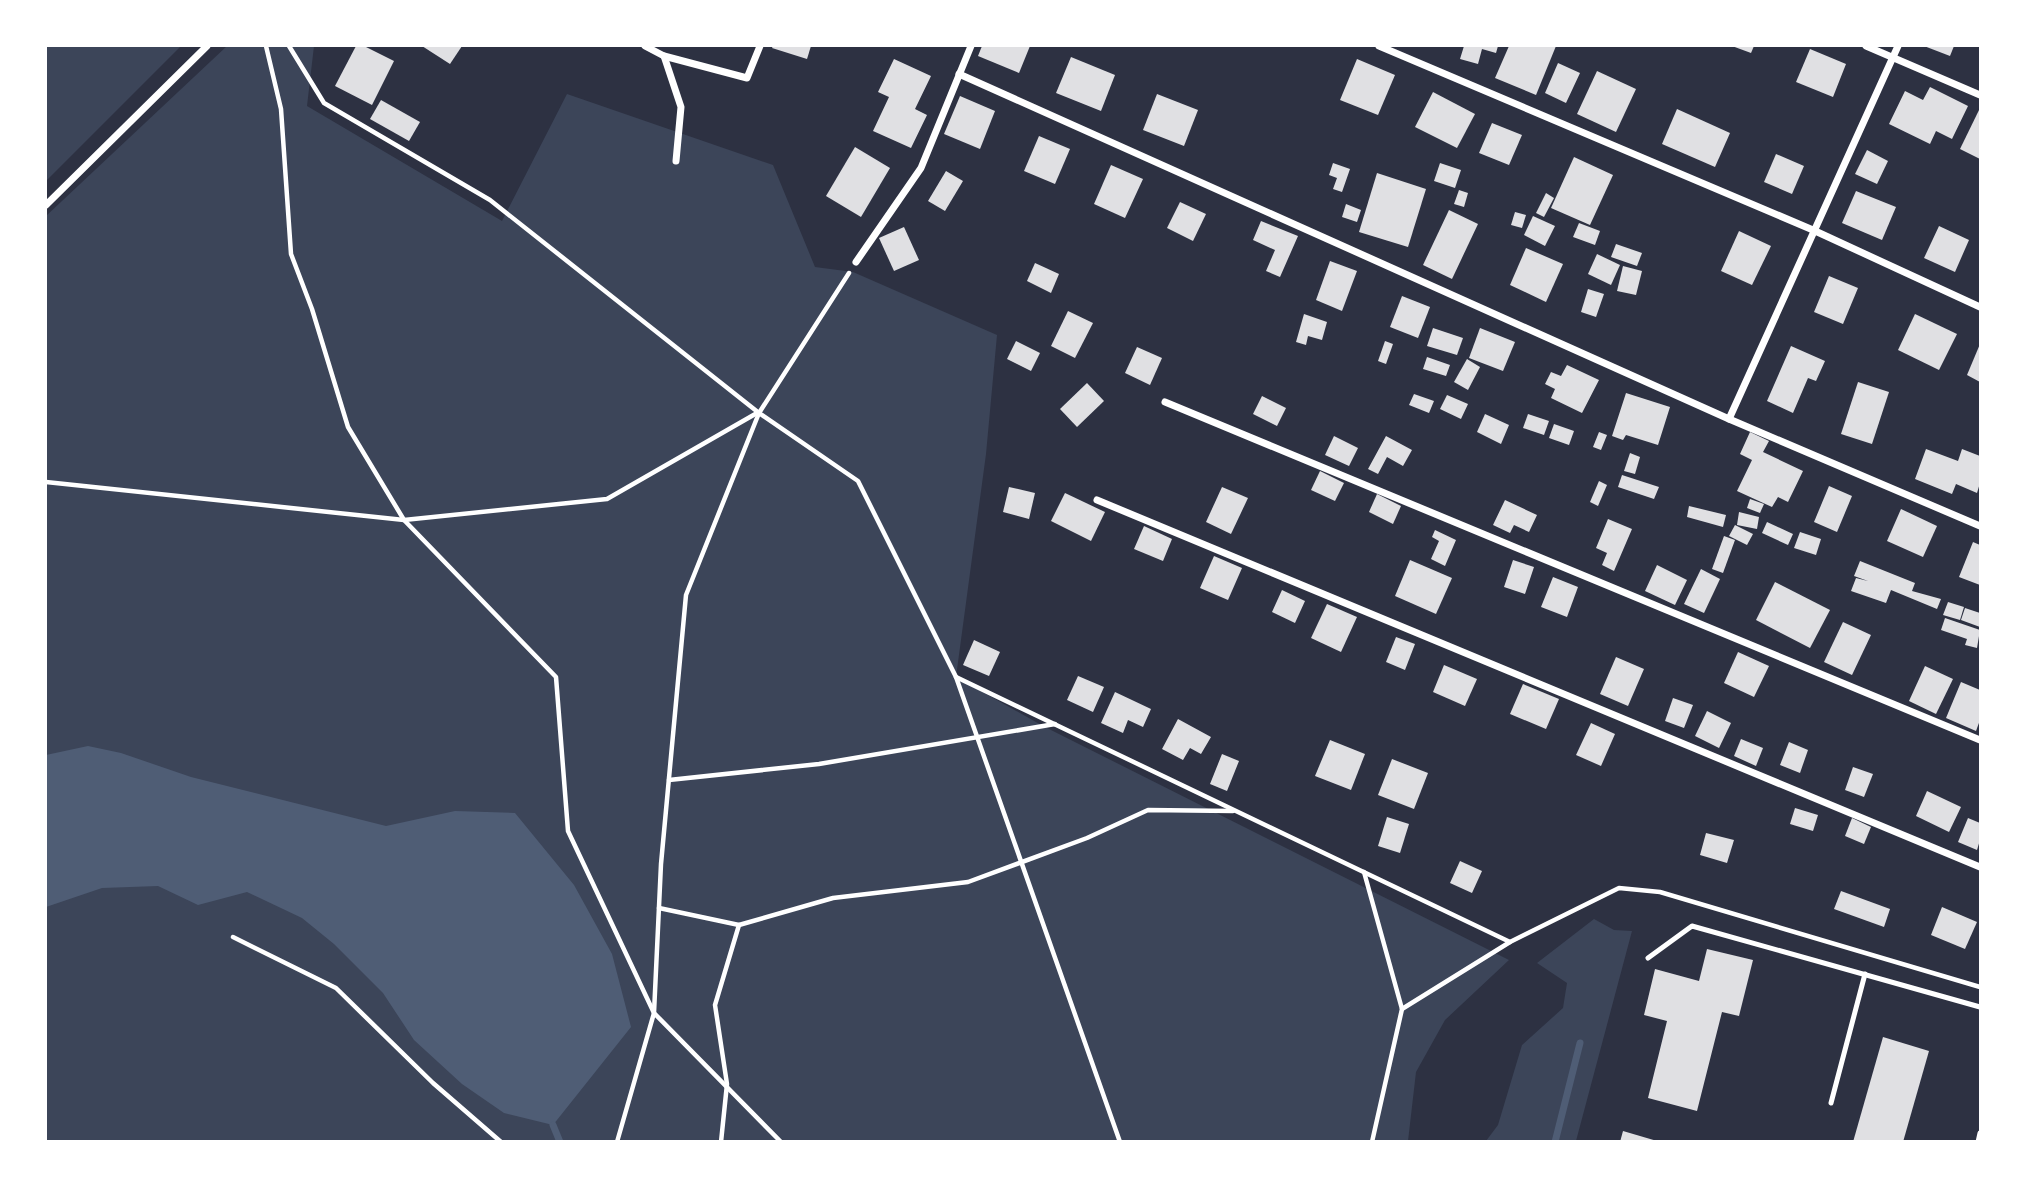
<svg xmlns="http://www.w3.org/2000/svg" width="2026" height="1187" font-family="'Exo 2',sans-serif">
	<rect width="100%" height="100%" fill="#2d3142"/>
	<g fill="#3c4559">
		<polygon points="46,46 181,46 46,181"/>
		<polygon points="227,46 314,46 307,106 502,221 567,94 773,165 815,267 853,272 997,335 986,454 956,677 1043,726 1509,960 1445,1020 1416,1072 1408,1141 46,1141 46,216"/>
		<polygon points="1594,919 1614,930 1632,931 1576,1141 1486,1141 1498,1125 1522,1045 1563,1008 1567,983 1537,963"/>
	</g>
	<polygon fill="#4f5d75" points="88,746 121,753 191,777 386,826 455,811 515,813 574,885 612,954 631,1027 553,1125 504,1113 462,1084 414,1040 383,993 334,944 302,918 247,892 198,905 158,886 102,888 46,907 46,755"/>
	<g fill="none" stroke-linecap="round" stroke-linejoin="round">
		<g stroke="#4f5d75" stroke-width="7">
			<polyline points="553,1125 560,1142"/>
			<polyline points="1555,1142 1580,1043"/>
		</g>
	</g>
	<g fill="#e0e0e3">
		<polygon points="356,46 364,46 394,61 372,105 335,86"/>
		<polygon points="422,46 462,46 450,64"/>
		<polygon points="773,46 811,46 807,59 772,48"/>
		<polygon points="982,46 1030,46 1019,73 978,56"/>
		<polygon points="1464,46 1498,46 1496,53 1482,49 1478,64 1460,59"/>
		<polygon points="1509,46 1556,46 1536,95 1495,78"/>
		<polygon points="1732,46 1754,46 1751,53"/>
		<polygon points="1924,46 1954,46 1950,56"/>
		<polygon points="1810,49 1846,64 1833,97 1796,82"/>
		<polygon points="1071,57 1115,75 1101,111 1056,93"/>
		<polygon points="894,59 931,76 915,109 927,115 911,148 873,131 889,97 878,92"/>
		<polygon points="1357,59 1395,75 1378,115 1340,100"/>
		<polygon points="1558,63 1580,73 1566,103 1545,93"/>
		<polygon points="1597,71 1636,89 1616,132 1577,114"/>
		<polygon points="1930,87 1968,106 1952,139 1936,131 1930,144 1889,124 1905,91 1923,100"/>
		<polygon points="1433,92 1475,114 1457,148 1415,127"/>
		<polygon points="1157,94 1198,110 1184,146 1143,130"/>
		<polygon points="960,96 995,111 980,149 944,134"/>
		<polygon points="381,100 420,122 409,141 370,119"/>
		<polygon points="1980,108 1980,159 1960,149"/>
		<polygon points="1677,109 1730,133 1715,167 1662,144"/>
		<polygon points="1492,123 1522,135 1509,165 1479,153"/>
		<polygon points="1039,136 1070,149 1055,184 1024,171"/>
		<polygon points="855,147 890,168 861,217 826,196"/>
		<polygon points="1867,150 1888,161 1877,184 1855,174"/>
		<polygon points="1776,154 1804,166 1792,194 1764,182"/>
		<polygon points="1574,157 1613,175 1590,225 1551,208"/>
		<polygon points="1333,163 1350,169 1342,192 1333,189 1337,178 1329,175"/>
		<polygon points="1440,163 1461,170 1455,188 1434,181"/>
		<polygon points="1111,165 1143,179 1125,218 1094,204"/>
		<polygon points="946,171 963,181 945,211 928,201"/>
		<polygon points="1377,173 1426,189 1408,247 1359,232"/>
		<polygon points="1459,190 1468,193 1464,207 1454,204"/>
		<polygon points="1856,191 1896,207 1882,240 1842,223"/>
		<polygon points="1546,193 1554,198 1544,217 1536,213"/>
		<polygon points="1180,202 1206,214 1193,241 1167,228"/>
		<polygon points="1346,204 1361,210 1357,222 1342,217"/>
		<polygon points="1449,210 1478,224 1452,279 1423,265"/>
		<polygon points="1515,212 1526,215 1522,228 1511,225"/>
		<polygon points="1533,216 1555,226 1545,246 1524,235"/>
		<polygon points="1261,221 1298,236 1280,277 1266,271 1275,250 1253,240"/>
		<polygon points="1579,223 1600,231 1595,245 1573,237"/>
		<polygon points="1939,226 1969,240 1955,272 1924,258"/>
		<polygon points="904,227 919,260 894,271 879,238"/>
		<polygon points="1739,231 1771,246 1752,285 1721,271"/>
		<polygon points="1616,244 1642,253 1637,266 1611,257"/>
		<polygon points="1526,248 1563,264 1546,302 1510,285"/>
		<polygon points="1597,254 1620,265 1611,285 1588,274"/>
		<polygon points="1330,261 1357,271 1342,311 1316,300"/>
		<polygon points="1035,263 1059,274 1051,293 1027,281"/>
		<polygon points="1623,266 1642,271 1636,295 1617,291"/>
		<polygon points="1829,276 1858,288 1843,324 1814,312"/>
		<polygon points="1588,289 1604,294 1596,317 1581,312"/>
		<polygon points="1402,296 1430,307 1418,338 1390,327"/>
		<polygon points="1068,311 1093,323 1075,358 1051,346"/>
		<polygon points="1304,314 1327,322 1322,340 1308,336 1306,345 1296,342"/>
		<polygon points="1915,314 1957,334 1939,370 1898,350"/>
		<polygon points="1433,328 1463,338 1457,355 1427,346"/>
		<polygon points="1480,328 1515,342 1503,371 1469,358"/>
		<polygon points="1016,341 1040,353 1031,371 1007,359"/>
		<polygon points="1385,341 1393,344 1386,364 1378,361"/>
		<polygon points="1980,344 1980,382 1967,375"/>
		<polygon points="1791,346 1825,361 1816,381 1808,378 1793,413 1767,401"/>
		<polygon points="1137,347 1162,358 1150,385 1125,373"/>
		<polygon points="1427,357 1450,365 1446,376 1423,369"/>
		<polygon points="1467,359 1480,367 1468,390 1454,382"/>
		<polygon points="1567,365 1599,380 1582,413 1551,398 1555,389 1545,384 1551,372 1561,376"/>
		<polygon points="1858,382 1889,392 1872,444 1841,434"/>
		<polygon points="1087,383 1104,401 1077,427 1060,409"/>
		<polygon points="1626,393 1670,407 1658,445 1626,435 1623,440 1612,436"/>
		<polygon points="1414,394 1434,401 1429,413 1409,405"/>
		<polygon points="1447,395 1468,404 1461,419 1440,409"/>
		<polygon points="1262,396 1286,408 1277,426 1253,414"/>
		<polygon points="1485,414 1509,425 1501,444 1477,432"/>
		<polygon points="1528,414 1549,421 1544,435 1523,428"/>
		<polygon points="1554,424 1574,431 1569,445 1549,438"/>
		<polygon points="1599,432 1607,435 1601,450 1593,447"/>
		<polygon points="1750,432 1769,441 1763,452 1803,471 1788,502 1778,497 1772,507 1737,491 1752,460 1740,454"/>
		<polygon points="1334,436 1358,448 1349,466 1325,455"/>
		<polygon points="1386,436 1412,450 1403,466 1387,457 1378,474 1368,469"/>
		<polygon points="1926,449 1958,461 1962,449 1980,456 1980,483 1977,493 1956,484 1952,494 1915,479"/>
		<polygon points="1630,453 1640,457 1635,474 1624,471"/>
		<polygon points="1320,471 1344,483 1335,501 1311,490"/>
		<polygon points="1622,475 1659,487 1654,499 1618,487"/>
		<polygon points="1599,481 1607,485 1598,506 1590,502"/>
		<polygon points="1829,486 1852,496 1837,532 1814,522"/>
		<polygon points="1009,487 1035,493 1029,519 1003,512"/>
		<polygon points="1222,487 1248,498 1231,534 1206,522"/>
		<polygon points="1065,493 1105,512 1091,541 1051,521"/>
		<polygon points="1377,494 1401,506 1393,524 1369,512"/>
		<polygon points="1750,499 1764,504 1760,513 1747,508"/>
		<polygon points="1505,500 1537,515 1529,532 1514,525 1510,533 1493,525"/>
		<polygon points="1689,506 1726,515 1723,527 1687,517"/>
		<polygon points="1901,509 1937,526 1923,557 1887,541"/>
		<polygon points="1739,512 1759,517 1757,529 1737,525"/>
		<polygon points="1608,519 1632,529 1614,571 1602,565 1607,553 1596,548"/>
		<polygon points="1767,522 1793,534 1788,545 1762,533"/>
		<polygon points="1735,525 1753,534 1747,545 1729,536"/>
		<polygon points="1144,526 1172,539 1163,561 1134,549"/>
		<polygon points="1435,530 1456,540 1445,566 1431,559 1439,541 1432,537"/>
		<polygon points="1800,532 1821,539 1816,555 1794,548"/>
		<polygon points="1724,536 1735,540 1723,573 1712,569"/>
		<polygon points="1973,542 1980,545 1980,585 1959,577"/>
		<polygon points="1214,556 1242,568 1228,600 1200,588"/>
		<polygon points="1410,560 1452,578 1436,614 1395,596"/>
		<polygon points="1513,560 1534,567 1525,594 1504,587"/>
		<polygon points="1860,561 1915,583 1912,591 1941,599 1937,609 1891,590 1886,603 1851,591 1856,578 1868,581 1854,576"/>
		<polygon points="1657,565 1687,580 1675,605 1645,591"/>
		<polygon points="1701,569 1720,579 1704,613 1684,604"/>
		<polygon points="1553,577 1578,587 1567,617 1541,607"/>
		<polygon points="1775,582 1830,610 1810,648 1756,620"/>
		<polygon points="1282,590 1305,601 1295,623 1272,612"/>
		<polygon points="1948,602 1964,607 1960,620 1943,615"/>
		<polygon points="1327,604 1357,617 1341,652 1311,638"/>
		<polygon points="1965,608 1980,613 1980,627 1961,620"/>
		<polygon points="1945,618 1980,630 1977,648 1965,645 1967,639 1941,630"/>
		<polygon points="1843,622 1871,635 1852,675 1824,662"/>
		<polygon points="1396,637 1415,644 1405,670 1386,662"/>
		<polygon points="974,640 1000,652 989,676 963,665"/>
		<polygon points="1738,652 1769,666 1754,697 1724,683"/>
		<polygon points="1616,657 1644,669 1628,706 1600,694"/>
		<polygon points="1444,665 1477,679 1465,706 1433,692"/>
		<polygon points="1925,666 1953,679 1936,714 1909,701"/>
		<polygon points="1078,676 1104,687 1093,712 1067,700"/>
		<polygon points="1961,682 1980,690 1980,720 1976,731 1946,718"/>
		<polygon points="1523,684 1559,699 1546,729 1510,714"/>
		<polygon points="1115,692 1151,709 1143,727 1128,720 1123,733 1101,723"/>
		<polygon points="1673,698 1693,705 1684,728 1665,721"/>
		<polygon points="1707,711 1731,723 1719,748 1695,736"/>
		<polygon points="1178,719 1211,737 1201,754 1190,748 1183,760 1162,749"/>
		<polygon points="1591,723 1615,734 1601,766 1576,755"/>
		<polygon points="1741,739 1763,748 1756,766 1734,756"/>
		<polygon points="1330,740 1365,754 1351,790 1315,776"/>
		<polygon points="1789,742 1808,750 1800,773 1780,765"/>
		<polygon points="1222,754 1239,761 1227,791 1210,784"/>
		<polygon points="1392,759 1428,773 1414,809 1378,795"/>
		<polygon points="1853,767 1873,774 1864,797 1845,790"/>
		<polygon points="1927,791 1961,807 1949,832 1916,816"/>
		<polygon points="1795,808 1818,815 1813,831 1790,824"/>
		<polygon points="1387,817 1409,824 1400,853 1378,846"/>
		<polygon points="1852,818 1871,827 1864,844 1845,836"/>
		<polygon points="1968,818 1980,823 1980,840 1977,850 1958,842"/>
		<polygon points="1706,833 1734,840 1727,863 1700,855"/>
		<polygon points="1460,861 1482,871 1472,893 1450,883"/>
		<polygon points="1841,891 1890,909 1884,927 1834,909"/>
		<polygon points="1942,907 1977,922 1965,949 1931,935"/>
		<polygon points="1707,949 1753,960 1739,1016 1722,1012 1697,1111 1648,1098 1667,1021 1644,1015 1655,969 1699,981"/>
		<polygon points="1883,1037 1929,1051 1903,1142 1853,1142"/>
		<polygon points="1623,1131 1657,1141 1657,1142 1620,1142"/>
	</g>
	<g fill="none" stroke-linecap="round" stroke-linejoin="round">
		<g stroke="#fff" stroke-width="4.5">
			<polyline points="266,46 281,109 291,254 312,309 348,427 404,520 556,677 568,831 654,1013 781,1142"/>
			<polyline points="289,46 324,103 490,200 759,413 858,481 956,677 1120,1142"/>
			<polyline points="46,482 404,520 607,499 757,413"/>
			<polyline points="956,677 1510,942 1619,888 1660,892 1980,987"/>
			<polyline points="669,780 819,764 1055,724"/>
			<polyline points="1364,872 1402,1009 1372,1142"/>
			<polyline points="659,908 739,925 833,898 968,882 1087,838 1148,810 1233,811"/>
			<polyline points="233,937 336,988 433,1083 501,1142"/>
			<polyline points="1402,1009 1510,942"/>
			<polyline points="617,1142 654,1013 661,864 686,595 759,413 849,273"/>
			<polyline points="721,1142 727,1084 715,1005 739,925"/>
		</g>
		<g stroke="#fff" stroke-width="5">
			<polyline points="1648,958 1692,926 1980,1007"/>
			<polyline points="1831,1103 1865,974"/>
			<polyline points="1978,1142 1980,1133"/>
		</g>
		<g stroke="#fff" stroke-width="7">
			<polyline points="645,46 664,56 681,107 676,161"/>
			<polyline points="1379,46 1813,230 1980,307"/>
			<polyline points="1866,46 1980,95"/>
			<polyline points="664,56 747,78 760,46"/>
			<polyline points="959,74 1729,419 1980,526"/>
			<polyline points="46,205 207,46"/>
			<polyline points="856,262 921,168 971,46"/>
			<polyline points="1165,402 1980,740"/>
			<polyline points="1729,419 1898,46"/>
			<polyline points="1097,500 1980,867"/>
		</g>
	</g>
	<rect width="2026" height="1187" fill="none" stroke="#ffffff" stroke-width="94"/>
</svg>
